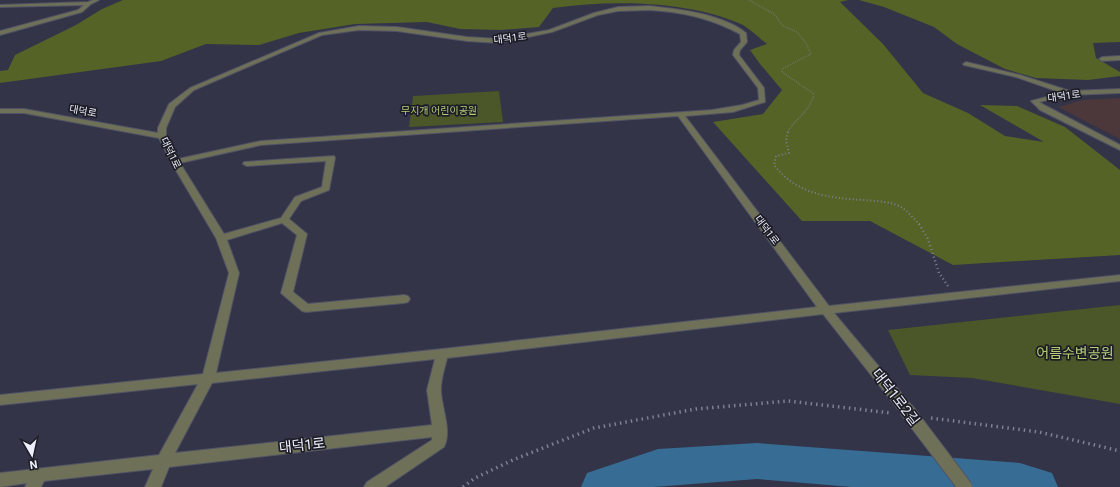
<svg xmlns="http://www.w3.org/2000/svg" width="1120" height="487" font-family="Roboto,'Noto Sans KR',sans-serif">
	<rect width="100%" height="100%" fill="#333448"/>
	<polygon fill="#4c373a" points="1120,98 1120,139 1058,107 1083,100"/>
	<g fill="#4b5629">
		<polygon points="499,91 503,122 409,127 413,96"/>
		<polygon points="1120,305 1120,404 972,378 910,375 888,330"/>
	</g>
	<g fill="#556327">
		<path d="M123 0H848L840 2 883 44 923 93 968 113 1005 136 1044 142 980 105 1017 106 1065 127 1120 170V255L953 265 870 221H802L713 122 763 114 782 90 760 64 750 50 767 44C759 38 751 30 743 25 687 0 613 0 553 8L539 27 501 30 460 29 427 22 355 24 299 33 259 45 206 44 161 61 0 83V71L8 70 15 55 76 25 102 9Z"/>
		<polygon points="859,0 1120,0 1120,42 1093,43 1096,58 1120,72 1120,76 1088,80 1036,78 1005,69 957,44 934,27 884,7"/>
	</g>
	<g fill="none" stroke-linecap="round" stroke-linejoin="round">
		<polygon fill="#376c94" fill-rule="evenodd" points="757,443 1020,463 1052,473 1058,487 852,487 757,479 654,487 581,487 587,473 658,449"/>
		<defs>
			<g id="minor">
				<polygon points="93,0 99,0 91,4 82,12 0,35 0,31 78,10 84,5 0,7 0,5 88,2"/>
				<path d="M649 6C678 9 723 14 746 33L747 42 740 50 739 55 764 88 765 102 733 112 685 116 829 306 1120 275V281L834 313 911 405 913 409 911 413 906 414 901 413 823 314 447 358C445 368 440 381 441 392 442 409 452 431 444 447L385 487H364L367 482 432 440V437L169 467 161 487H145L153 469 44 481 41 487H25L27 483 0 487V473L159 455 198 384 0 405V395L203 374 229 273 216 238 171 162 159 138 24 113H0V109H24L158 133V128L169 104 190 88 319 33 359 26 397 27 467 37 499 39 549 30 594 13 618 7ZM649 10C683 12 710 18 740 34L741 42 734 50 733 55 758 88 759 100 742 105 712 110 261 141 178 159 166 136V128L175 107 194 90 322 35 359 30 397 31 467 41 499 43 552 32 598 15 618 11ZM678 116 817 307 442 349 216 373 239 273 227 240 282 223 297 235 281 293 302 311 306 312 404 303 408 302 410 299 408 296 404 295 308 304 293 292 307 234 289 219 301 201 329 190 335 158 334 156 244 162 243 164 247 166 326 161 322 187 295 197 281 218 224 234 180 163 261 145ZM435 359 427 390 432 425 175 453 212 383Z"/>
				<polygon points="1120,56 1120,60 1102,61 1099,59 1102,57"/>
				<polygon points="966,62 1020,75 1070,91 1120,89 1120,93 1069,95 1039,102 1046,106 1120,145 1120,150 1040,110 1031,101 1062,93 1016,77 964,65 963,64"/>
			</g>
		</defs>
		<use href="#minor" stroke="#515265" stroke-width="2"/>
		<path stroke="#7f8091" stroke-width="1.5" stroke-dasharray="0.5 1.5" stroke-linecap="butt" d="M749 0 774 14 783 26 797 32 806 43 811 54 782 69V72L814 94C809 113 796 117 787 133"/>
		<path stroke="#7f8091" stroke-width="2" stroke-dasharray="1 2.5" stroke-linecap="butt" d="M788 132 786 141 789 153 776 156 774 165C796 194 829 198 863 200 875 201 888 201 899 206 907 210 914 219 920 225"/>
		<polyline stroke="#7f8091" stroke-width="2.5" stroke-dasharray="1 3" stroke-linecap="butt" points="919,224 928,239 939,273 948,286"/>
		<g stroke="#7f8091" stroke-width="3.5" stroke-dasharray="1.5 4" stroke-linecap="butt">
			<polyline points="931,418 1039,432 1120,451"/>
			<polyline points="463,487 475,478 515,459 594,428 696,409 788,401 891,413"/>
		</g>
		<use href="#minor" fill="#6e7158" fill-rule="evenodd"/>
		<defs>
			<polyline id="minor-bridge" points="906,409 965,487"/>
		</defs>
		<use href="#minor-bridge" stroke="#515265" stroke-width="16" stroke-linecap="butt"/>
		<use href="#minor-bridge" stroke="#6e7158" stroke-width="14"/>
	</g>
	<g text-anchor="middle" dominant-baseline="central" stroke-width="3.5" stroke-linejoin="round" paint-order="stroke">
		<g font-size="10" fill="#edeefb" stroke="#1c1d26">
			<text transform="translate(510 38) rotate(-7)">대덕1로</text>
			<text transform="translate(1064 96) rotate(-8)">대덕1로</text>
			<text transform="translate(83 111) rotate(10)">대덕로</text>
			<text transform="translate(171 153) rotate(64)">대덕1로</text>
			<text transform="translate(767 230) rotate(53)">대덕1로</text>
		</g>
		<g font-size="10" fill="#b6cd75" stroke="#1c1d26">
			<text x="439" y="110">무지개 어린이공원</text>
		</g>
		<g font-size="14" fill="#b6cd75" stroke="#1c1d26">
			<text x="1075" y="353">어름수변공원</text>
		</g>
		<g font-size="14" fill="#edeefb" stroke="#1c1d26">
			<text transform="translate(896 397) rotate(52)">대덕1로2길</text>
			<text transform="translate(302 445) rotate(-6)">대덕1로</text>
		</g>
	</g>
	<g transform="translate(32 455) rotate(171)" stroke="#1c1d26" stroke-width="3" paint-order="stroke">
	<path d="M0-3L7 15L0 10L-7 15Z" fill="#edeefb"/>
	<text y="-6" font-size="11" font-weight="bold" text-anchor="middle" fill="#edeefb">N</text>
	</g>
</svg>
